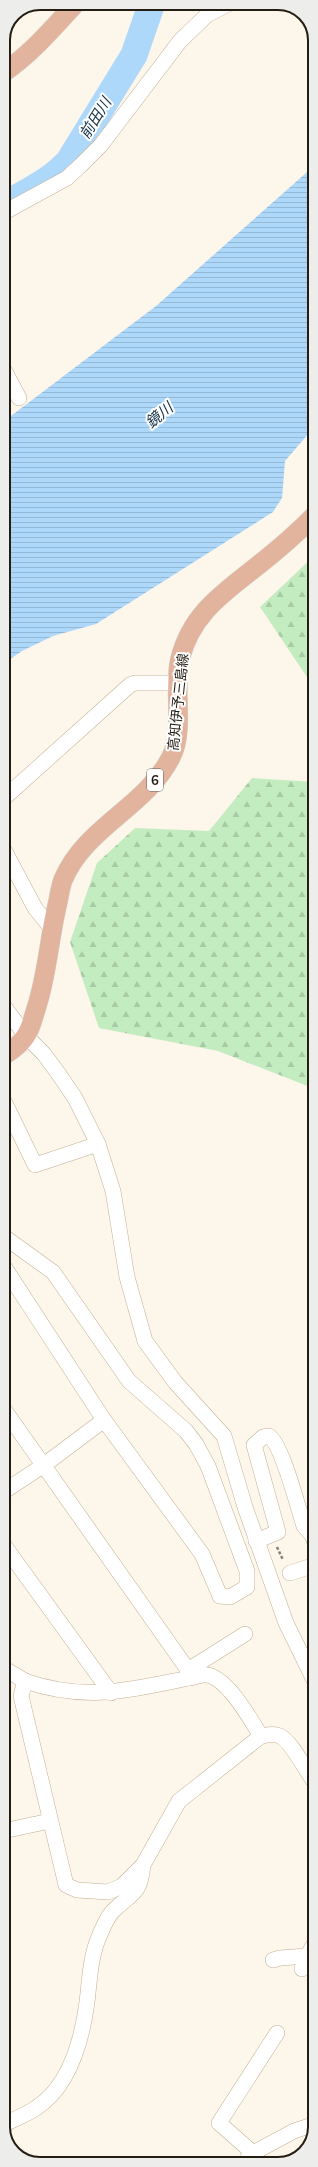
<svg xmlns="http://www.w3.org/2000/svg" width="318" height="2167" font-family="Mulish,'Noto Sans JP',sans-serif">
	<defs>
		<pattern id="forest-firs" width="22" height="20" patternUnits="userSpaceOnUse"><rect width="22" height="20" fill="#c4ecc1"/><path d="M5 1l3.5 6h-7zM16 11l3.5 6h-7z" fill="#a8caa5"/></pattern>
		<pattern id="water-rules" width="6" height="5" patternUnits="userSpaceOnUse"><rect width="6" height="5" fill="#aed8fa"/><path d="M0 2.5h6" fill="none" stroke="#95b9d5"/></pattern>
	</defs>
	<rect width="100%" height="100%" fill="#fdf6ea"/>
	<g fill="url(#forest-firs)">
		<polygon points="315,555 315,689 260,607"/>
		<polygon points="252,778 315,782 315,1089 218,1051 99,1028 70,942 97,863 135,828 209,831"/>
	</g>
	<polygon fill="url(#water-rules)" points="315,165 315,426 285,461 282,498 273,512 96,624 53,636 22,651 3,664 3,422 156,306"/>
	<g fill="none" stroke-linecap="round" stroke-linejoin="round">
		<path stroke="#aed8fa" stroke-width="27" d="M8 203C30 190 52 180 69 161L134 55 152 3"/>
		<defs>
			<g id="minor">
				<polyline points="3,213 67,178 81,165 101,145 180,41 207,15 230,3"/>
				<polyline points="3,368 19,398"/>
				<polyline points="3,799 130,685 135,683 178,683"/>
				<polyline points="3,848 35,908 52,929"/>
				<polyline points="3,1005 26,1036 44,1054 58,1073 75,1098 98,1144 113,1191 127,1277 145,1341 175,1382 224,1436 245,1507 286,1623 315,1682"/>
				<polyline points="3,1099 35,1165 98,1144"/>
				<polyline points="3,1236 53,1272 129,1381 186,1431 196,1444 208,1466 247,1571 247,1587 230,1597 220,1596 202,1554 104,1420 3,1265"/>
				<path d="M3 1408 188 1670 189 1678C129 1690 86 1702 25 1681L21 1696 66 1885 77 1890 108 1892 122 1886 143 1865 179 1801 261 1736C268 1735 273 1733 280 1736 291 1741 307 1772 315 1783"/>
				<polyline points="3,1492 44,1465 104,1420"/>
				<path d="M256 1541 278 1532 254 1445 263 1437 269 1436C282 1444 298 1508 304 1526L312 1535 315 1542"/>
				<polyline points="3,1544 111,1693"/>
				<polyline points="290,1573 315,1565"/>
				<polyline points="3,1668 25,1681"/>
				<polyline points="188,1670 245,1634"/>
				<path d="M189 1678C195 1677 203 1674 208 1675 229 1680 250 1719 261 1736"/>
				<polyline points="3,1831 50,1821"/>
				<polyline points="273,1960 280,1958 307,1956"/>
				<polyline points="302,1969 307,1956 315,1943"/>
				<path d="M3 2125C14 2119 26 2115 36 2108 70 2086 82 2040 87 2002 90 1978 90 1955 101 1932 104 1925 108 1916 113 1911 132 1892 140 1896 143 1865"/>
				<polyline points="253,2153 219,2123 277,2033"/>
				<polyline points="244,2164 249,2156 253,2153 294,2131 315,2124"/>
			</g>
			<g id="major">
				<path d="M3 73C31 54 53 28 76 3"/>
				<path d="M3 1056C11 1051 20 1045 25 1037 31 1029 33 1018 36 1009 47 976 49 940 57 906 59 898 60 888 63 880 85 827 146 807 171 757 185 731 173 688 180 659 192 612 225 592 261 563 280 548 298 532 315 515"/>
			</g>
		</defs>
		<use href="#minor" stroke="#c2b094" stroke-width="16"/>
		<use href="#major" stroke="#d7d6d4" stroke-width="20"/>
		<polyline stroke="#878075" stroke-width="2.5" stroke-dasharray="3 2" stroke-linecap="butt" points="277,1547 283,1560"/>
		<use href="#minor" stroke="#fff" stroke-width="15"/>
		<use href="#major" stroke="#e3b49d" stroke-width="19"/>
	</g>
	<g text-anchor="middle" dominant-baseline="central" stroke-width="4" stroke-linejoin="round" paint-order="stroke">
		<rect fill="#fff" stroke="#656159" stroke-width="1" x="147" y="769" width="16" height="22" rx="3"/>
		<g font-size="13" font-weight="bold" fill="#231d12">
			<text x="155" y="780">6</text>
		</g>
		<g font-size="14" fill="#231d12" stroke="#fff">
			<text transform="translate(178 702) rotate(-84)">高知伊予三島線</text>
		</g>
		<g font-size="15" font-style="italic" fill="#0f2f45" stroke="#fff">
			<text transform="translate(95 118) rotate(-58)">前田川</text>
			<text transform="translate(159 415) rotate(-40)">鏡川</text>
		</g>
	</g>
	<path d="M0 0H318V2167H0ZM40 10H278A30 30 0 0 1 308 40V2127A30 30 0 0 1 278 2157H40A30 30 0 0 1 10 2127V40A30 30 0 0 1 40 10Z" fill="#ededec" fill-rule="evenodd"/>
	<path fill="none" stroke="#231d12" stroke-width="2" d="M40 10H278A30 30 0 0 1 308 40V2127A30 30 0 0 1 278 2157H40A30 30 0 0 1 10 2127V40A30 30 0 0 1 40 10Z"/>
</svg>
